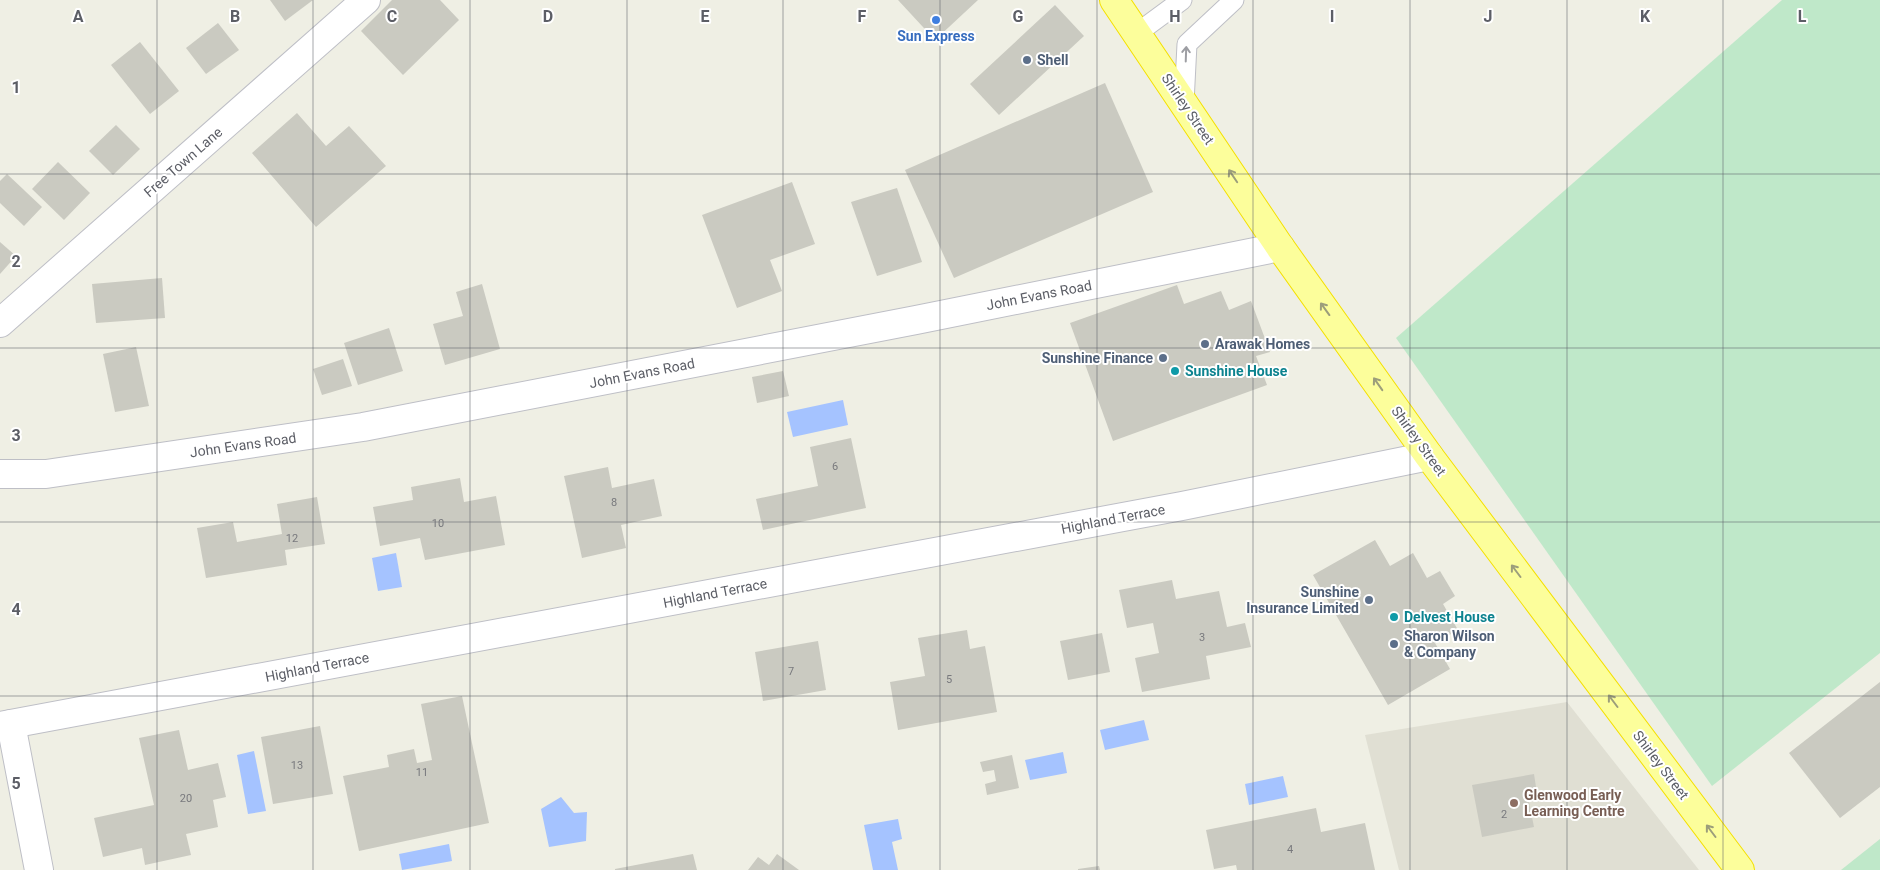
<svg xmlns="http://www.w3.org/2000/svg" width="1880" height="870" font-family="Roboto,sans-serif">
	<rect width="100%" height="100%" fill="#efefe4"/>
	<polygon fill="#e0dfd3" points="1567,702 1699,870 1399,870 1365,735"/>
	<g fill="#bfe8c9">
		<polygon points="1782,0 1880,0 1880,653 1712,786 1396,338"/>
		<polygon points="1880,839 1880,870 1841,870"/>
	</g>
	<g fill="#a5c3ff">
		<polygon points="843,400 848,425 793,437 787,412"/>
		<polygon points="396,553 402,587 378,591 372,558"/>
		<polygon points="1144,720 1149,740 1105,750 1100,730"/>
		<polygon points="254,751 266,811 248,814 237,755"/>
		<polygon points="1063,752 1067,773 1030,780 1025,760"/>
		<polygon points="1283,776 1288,797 1249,805 1245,784"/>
		<polygon points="561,797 574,813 587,812 586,841 549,847 541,809"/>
		<polygon points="898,819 902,839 892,842 898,870 873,870 864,825"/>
		<polygon points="449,844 452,861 402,870 399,854"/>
	</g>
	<g fill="#cacac1">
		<polygon points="270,0 313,0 285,21"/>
		<polygon points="392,0 440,0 459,20 403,75 361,31"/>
		<polygon points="898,0 978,0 935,40"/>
		<polygon points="1055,5 1084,36 999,115 970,84"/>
		<polygon points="218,23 239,50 206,74 186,48"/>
		<polygon points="140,42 179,91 150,114 111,65"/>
		<polygon points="1105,83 1153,192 954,278 905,170"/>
		<polygon points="297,113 326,146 349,126 386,166 316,227 252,153"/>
		<polygon points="116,125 140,149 113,175 89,151"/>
		<polygon points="58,162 90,193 64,220 32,189"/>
		<polygon points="7,174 42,207 24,226 0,203 0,181"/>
		<polygon points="792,182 815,244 770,260 782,291 737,308 702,215"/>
		<polygon points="897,188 922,262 877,276 851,202"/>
		<polygon points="0,242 16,256 0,274"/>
		<polygon points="162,278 165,318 96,323 92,284"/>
		<polygon points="482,284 500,349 445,365 433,324 463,316 456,292"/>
		<polygon points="1177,285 1184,304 1221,291 1229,310 1251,301 1270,352 1256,356 1267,385 1113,441 1070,323"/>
		<polygon points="389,328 403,371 358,385 344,343"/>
		<polygon points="136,347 149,406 115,412 103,354"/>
		<polygon points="343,359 352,386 322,395 313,369"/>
		<polygon points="783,371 789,396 757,403 752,377"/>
		<polygon points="851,438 866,508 763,530 756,499 818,486 810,447"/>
		<polygon points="608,467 612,488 654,479 662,516 621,525 626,548 582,558 564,476"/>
		<polygon points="460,478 464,502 496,496 505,545 425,560 420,538 380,546 373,507 413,500 411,487"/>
		<polygon points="317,497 325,544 285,550 287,565 206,578 197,528 233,522 237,542 282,534 277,504"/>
		<polygon points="1375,540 1390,566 1413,553 1427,578 1440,571 1455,596 1443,604 1458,630 1435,643 1450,669 1388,705 1313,575"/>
		<polygon points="1172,580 1176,599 1219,591 1227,627 1245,623 1251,647 1206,656 1210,679 1142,692 1135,658 1159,653 1153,623 1127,628 1119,590"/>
		<polygon points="967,630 970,649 985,646 997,712 898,730 890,682 925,676 918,638"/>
		<polygon points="1102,633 1110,672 1068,680 1060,641"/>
		<polygon points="818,641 826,690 763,701 755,652"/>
		<polygon points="1880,682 1880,787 1840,818 1789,753"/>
		<polygon points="462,696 489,823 359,851 343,776 389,767 387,755 414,749 417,763 432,760 421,704"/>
		<polygon points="320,726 333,794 273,804 261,737"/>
		<polygon points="179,730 188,770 218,763 226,797 213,800 218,827 186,834 191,855 145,865 142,848 103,857 94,818 154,805 139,738"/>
		<polygon points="1012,755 1019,788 987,795 985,784 996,781 994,770 983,772 980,762"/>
		<polygon points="1534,774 1538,800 1529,802 1534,827 1482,837 1472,785"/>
		<polygon points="1316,808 1321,832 1365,823 1375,870 1237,870 1236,865 1214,869 1206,830"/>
		<polygon points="693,854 697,870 615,870 615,869"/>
		<polygon points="777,854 799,870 748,870 758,857 769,865"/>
		<polygon points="1099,866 1100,870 1078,870 1078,869"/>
	</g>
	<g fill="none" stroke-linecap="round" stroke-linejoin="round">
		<defs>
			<g id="service">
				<polyline points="1136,34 1182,0"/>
				<polyline points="1184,103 1187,44 1234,0"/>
			</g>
			<g id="minor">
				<polyline points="0,323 366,0"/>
				<polyline points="0,474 46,474 363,427 916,320 1280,247"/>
				<polyline points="11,724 39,870"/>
				<polyline points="0,726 1182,506 1429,456"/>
			</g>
			<polyline id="trunk" points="1114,0 1280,247 1429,456 1740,870"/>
		</defs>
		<use href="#service" stroke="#bebfc6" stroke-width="21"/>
		<use href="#minor" stroke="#bebfc6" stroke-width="30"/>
		<use href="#trunk" stroke="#f4e000" stroke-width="30"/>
		<use href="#service" stroke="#fff" stroke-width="19"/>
		<use href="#minor" stroke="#fff" stroke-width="28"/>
		<use href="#trunk" stroke="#fcfe9b" stroke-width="28"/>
	</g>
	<defs><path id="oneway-shaft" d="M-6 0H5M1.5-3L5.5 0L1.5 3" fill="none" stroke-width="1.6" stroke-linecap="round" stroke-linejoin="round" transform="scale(1.25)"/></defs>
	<use stroke="#9d9ea3" href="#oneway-shaft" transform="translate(1186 54) rotate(-88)"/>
	<g stroke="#9c9e7b">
		<use href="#oneway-shaft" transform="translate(1233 176) rotate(-124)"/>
		<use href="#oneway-shaft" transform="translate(1325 309) rotate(-126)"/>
		<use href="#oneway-shaft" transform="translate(1378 384) rotate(-125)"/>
		<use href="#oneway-shaft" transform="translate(1516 571) rotate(-127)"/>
		<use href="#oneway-shaft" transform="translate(1613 701) rotate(-127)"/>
		<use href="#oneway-shaft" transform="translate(1711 831) rotate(-127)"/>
	</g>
	<path fill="none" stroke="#5c5e66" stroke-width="1" stroke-opacity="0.55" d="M157 0V870M313 0V870M470 0V870M627 0V870M783 0V870M940 0V870M1097 0V870M1253 0V870M1410 0V870M1567 0V870M1723 0V870M0 174H1880M0 348H1880M0 522H1880M0 696H1880"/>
	<circle fill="#3f7fe0" stroke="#fff" stroke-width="2" cx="936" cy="20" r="5"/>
	<g fill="#5c6f8a" stroke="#fff" stroke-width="2">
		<circle cx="1027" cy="60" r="5"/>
		<circle cx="1205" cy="344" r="5"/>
		<circle cx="1163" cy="358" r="5"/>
		<circle cx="1369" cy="600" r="5"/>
		<circle cx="1394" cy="644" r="5"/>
	</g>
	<g fill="#0f9aa8" stroke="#fff" stroke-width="2">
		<circle cx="1175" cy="371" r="5"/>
		<circle cx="1394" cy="617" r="5"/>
	</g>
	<circle fill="#8d6e63" stroke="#fff" stroke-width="2" cx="1514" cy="803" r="5"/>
	<g text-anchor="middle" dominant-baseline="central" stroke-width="4" stroke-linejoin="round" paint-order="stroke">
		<g font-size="11" fill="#78797d">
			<text x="835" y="466">6</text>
			<text x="614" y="502">8</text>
			<text x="438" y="523">10</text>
			<text x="292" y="538">12</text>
			<text x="1202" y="637">3</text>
			<text x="791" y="671">7</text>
			<text x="949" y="679">5</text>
			<text x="297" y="765">13</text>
			<text x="422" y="772">11</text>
			<text x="186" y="798">20</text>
			<text x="1504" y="814">2</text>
			<text x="1290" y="849">4</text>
		</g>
		<g font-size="14" font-weight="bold" fill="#366cbe" stroke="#fff">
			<text x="936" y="36">Sun Express</text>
		</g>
		<g font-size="14" font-weight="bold" fill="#4e5e75" stroke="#fff" text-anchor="start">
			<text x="1037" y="60">Shell</text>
			<text x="1215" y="344">Arawak Homes</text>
			<text x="1153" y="358" text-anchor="end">Sunshine Finance</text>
			<text x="1359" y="592" text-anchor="end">Sunshine<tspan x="1359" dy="16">Insurance Limited</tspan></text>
			<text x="1404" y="636">Sharon Wilson<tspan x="1404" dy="16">&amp; Company</tspan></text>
		</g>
		<g font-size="14" fill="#5c5e66" stroke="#fff">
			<text transform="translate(1188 109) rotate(56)">Shirley Street</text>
			<text transform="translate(183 162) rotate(-41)">Free Town Lane</text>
			<text transform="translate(1039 295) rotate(-11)">John Evans Road</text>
			<text transform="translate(642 373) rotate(-11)">John Evans Road</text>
			<text transform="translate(1419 441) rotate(54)">Shirley Street</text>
			<text transform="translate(243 445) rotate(-8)">John Evans Road</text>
			<text transform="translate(1113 519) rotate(-11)">Highland Terrace</text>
			<text transform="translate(715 593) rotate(-11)">Highland Terrace</text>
			<text transform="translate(317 667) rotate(-11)">Highland Terrace</text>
			<text transform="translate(1661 765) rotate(53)">Shirley Street</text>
		</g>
		<g font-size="14" font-weight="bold" fill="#0d838f" stroke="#fff" text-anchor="start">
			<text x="1185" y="371">Sunshine House</text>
			<text x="1404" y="617">Delvest House</text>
		</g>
		<g font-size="14" font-weight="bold" fill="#785e54" stroke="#fff" text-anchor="start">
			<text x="1524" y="795">Glenwood Early<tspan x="1524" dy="16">Learning Centre</tspan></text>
		</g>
	</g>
	<g font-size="16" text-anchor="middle" font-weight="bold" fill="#5c5e66" stroke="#fff" stroke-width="4" stroke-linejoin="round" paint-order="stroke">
		<text x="78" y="22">A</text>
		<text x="235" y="22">B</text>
		<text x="392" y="22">C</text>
		<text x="548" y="22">D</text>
		<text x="705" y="22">E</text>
		<text x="862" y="22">F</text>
		<text x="1018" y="22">G</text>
		<text x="1175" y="22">H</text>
		<text x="1332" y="22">I</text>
		<text x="1488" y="22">J</text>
		<text x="1645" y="22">K</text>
		<text x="1802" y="22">L</text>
		<text x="16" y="93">1</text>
		<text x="16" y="267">2</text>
		<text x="16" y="441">3</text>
		<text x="16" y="615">4</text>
		<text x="16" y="789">5</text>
	</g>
</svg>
